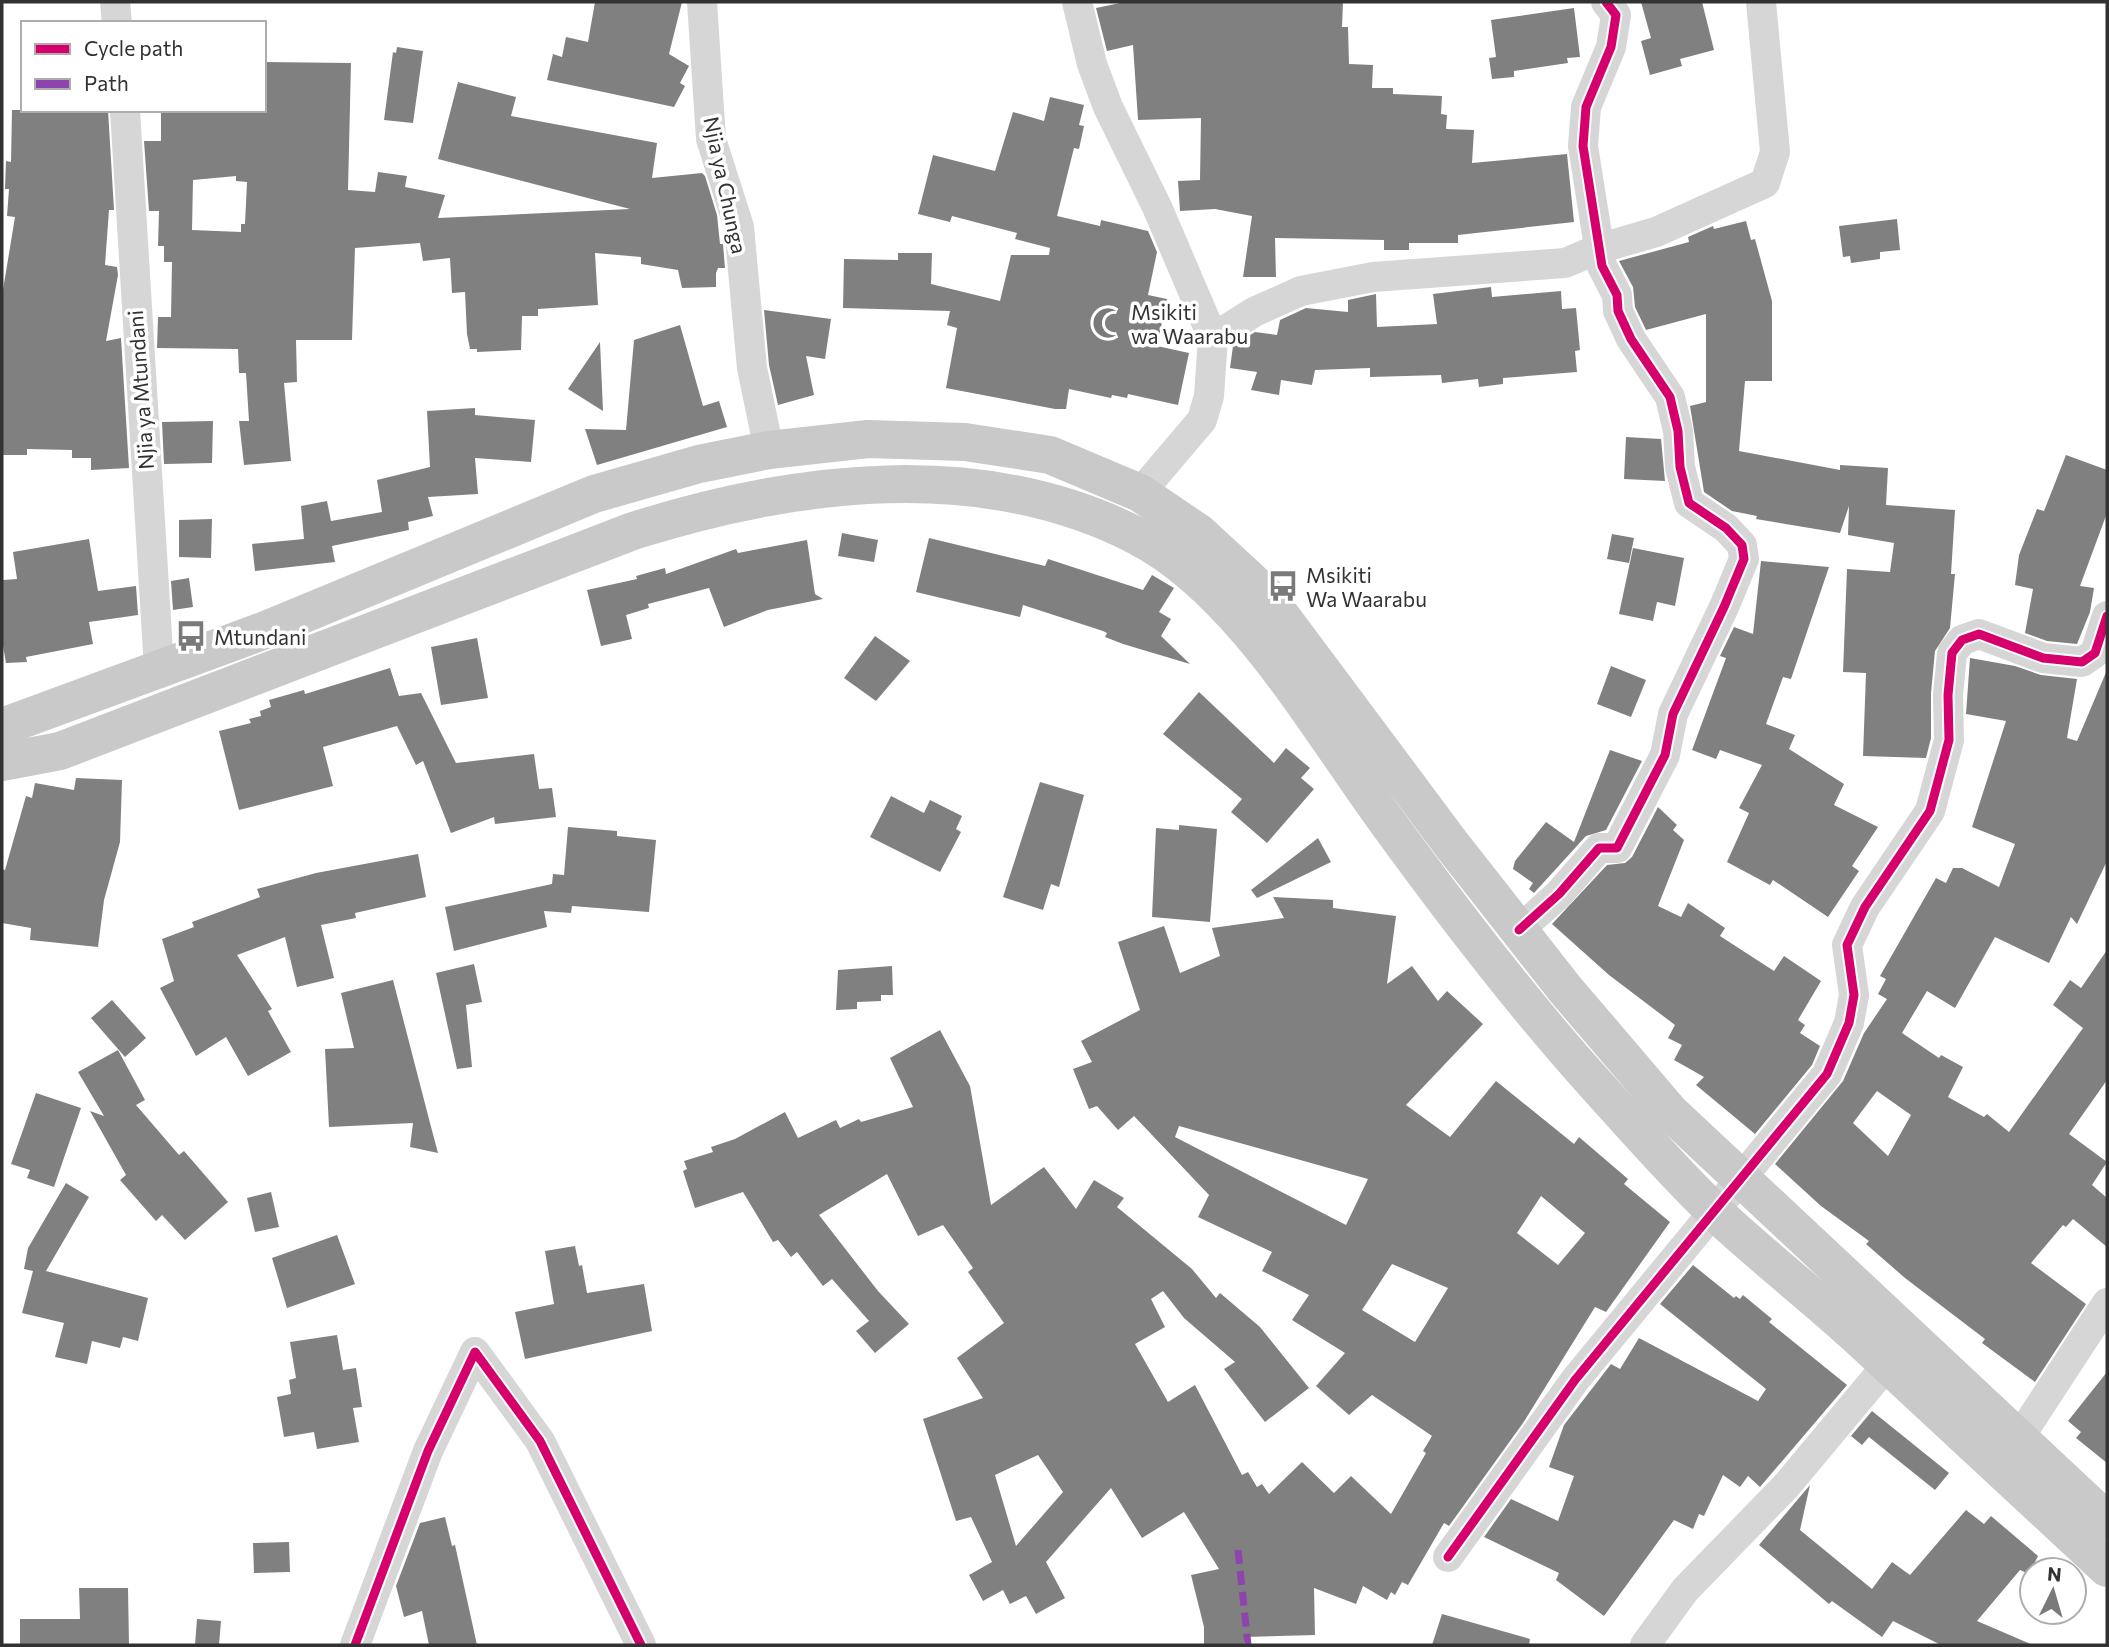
<svg xmlns="http://www.w3.org/2000/svg" width="2109" height="1647" font-family="Commissioner,sans-serif">
	<rect width="100%" height="100%" fill="#fff"/>
	<g fill="#808080" fill-rule="evenodd">
		<polygon points="595,2 682,2 669,54 689,66 680,83 685,86 674,107 547,80 553,54 562,57 566,37 588,42"/>
		<polygon points="1125,2 1343,2 1342,27 1348,27 1349,64 1373,65 1372,88 1393,88 1393,94 1442,96 1441,114 1447,115 1446,129 1474,130 1472,163 1567,154 1574,222 1458,235 1458,243 1409,243 1409,250 1384,250 1384,240 1275,238 1276,277 1243,277 1252,216 1215,209 1180,211 1178,181 1200,180 1201,118 1138,120 1133,45 1107,51 1096,8"/>
		<polygon points="1641,2 1702,2 1714,50 1680,59 1682,66 1650,75 1641,41 1651,38"/>
		<polygon points="1574,8 1580,57 1567,58 1568,63 1514,71 1514,77 1492,79 1489,58 1496,57 1491,20"/>
		<polygon points="397,47 423,51 413,123 384,120 393,52 396,53"/>
		<path d="M264 62 351 63 348 190 375 192 378 172 407 176 405 187 445 195 438 218 630 209 438 159 458 82 516 97 511 116 657 143 652 178 702 173 705 176 717 215 720 244H723L725 268H718L716 273V287L682 288 678 270 641 264V257L595 253 598 305 538 309V316H522L521 350 477 352V349H470L467 334 465 292 452 293 450 258 423 261 420 243 355 248 352 340H296L297 382 284 383 291 461 244 465 239 421H249L246 373H239L238 349 157 348 158 317H171L172 262H164V246H158L159 211H149L144 141H161V110H264ZM236 176V181L247 182 245 224H241V232L192 230 193 180Z"/>
		<polygon points="1050,97 1084,105 1079,125 1084,126 1079,149 1074,148 1057,216 1100,226 1101,220 1148,231 1157,252 1148,295 1167,299 1157,346 1189,353 1178,405 1128,394 1127,398 1112,395 1111,398 1069,389 1066,409 1055,409 946,388 957,328 947,325 950,311 843,308 844,259 898,260 898,253 932,253 931,284 1000,301 1011,255 1049,255 1050,248 1015,239 1017,233 952,216 950,222 918,214 933,155 995,171 1013,112 1044,121"/>
		<polygon points="12,110 108,110 114,210 109,210 105,265 117,267 118,275 106,341 121,338 129,468 91,470 91,458 72,458 72,450 27,449 27,455 2,455 2,296 15,217 7,216 9,189 5,189 6,161 11,162"/>
		<polygon points="1897,219 1900,250 1880,252 1880,259 1851,263 1850,256 1843,257 1839,226"/>
		<polygon points="1746,221 1751,240 1755,239 1772,301 1772,381 1745,381 1739,451 1840,470 1840,465 1888,468 1886,505 1955,510 1951,574 1955,574 1950,628 1935,651 1931,693 1931,738 1926,758 1863,756 1866,673 1843,672 1847,569 1890,572 1894,543 1848,535 1849,506 1840,533 1756,519 1757,516 1732,511 1704,492 1690,406 1706,402 1706,314 1646,330 1635,307 1633,287 1619,261 1689,242 1688,237 1713,226 1714,229"/>
		<polygon points="1491,287 1492,297 1561,291 1562,309 1576,308 1580,350 1575,351 1577,372 1503,378 1503,384 1479,387 1478,379 1442,383 1441,375 1370,377 1370,368 1315,370 1312,385 1281,380 1279,395 1251,390 1257,372 1230,368 1233,346 1255,332 1277,335 1280,320 1306,308 1348,312 1348,300 1376,294 1377,327 1437,324 1433,294"/>
		<polygon points="764,310 831,319 825,359 806,356 814,395 778,405 769,365"/>
		<polygon points="680,325 703,406 719,401 727,427 597,465 585,429 626,430 634,340"/>
		<polygon points="600,342 603,411 568,389"/>
		<polygon points="475,408 475,415 535,420 531,462 475,458 478,494 428,497 433,516 408,522 409,530 332,546 335,562 255,571 252,544 304,539 301,506 327,501 331,521 382,512 377,480 430,467 427,411"/>
		<polygon points="213,421 212,463 164,464 162,422"/>
		<polygon points="1626,437 1661,439 1665,481 1624,479"/>
		<polygon points="2066,455 2107,470 2107,513 2080,586 2094,588 2090,612 2077,644 2047,641 2025,633 2033,589 2015,585 2019,555 2037,509 2044,511"/>
		<polygon points="212,519 211,558 179,557 179,520"/>
		<polygon points="842,533 878,540 874,562 838,556"/>
		<polygon points="1612,534 1634,538 1629,563 1607,559"/>
		<polygon points="929,538 1045,566 1048,559 1143,590 1152,575 1174,588 1159,612 1171,619 1161,636 1190,664 1123,644 1105,637 1107,633 1103,631 1023,605 1020,617 916,592"/>
		<polygon points="89,539 98,591 136,586 138,615 89,622 93,644 26,657 27,662 6,663 2,640 2,597 3,580 17,579 13,552"/>
		<polygon points="807,540 815,594 823,599 768,610 724,627 709,588 648,604 649,608 626,615 632,639 601,646 587,590 637,579 636,576 665,568 666,574 736,549 738,553"/>
		<polygon points="1633,548 1684,558 1675,606 1657,602 1653,621 1619,614"/>
		<polygon points="1761,561 1829,567 1791,679 1783,677 1766,724 1795,735 1789,749 1844,784 1834,805 1878,827 1852,866 1859,871 1828,917 1773,880 1770,885 1727,862 1749,813 1739,808 1762,765 1720,750 1716,759 1692,750 1726,658 1720,656 1734,627 1753,634"/>
		<polygon points="189,578 193,607 173,610 171,581"/>
		<polygon points="875,636 910,661 876,701 844,678"/>
		<polygon points="477,638 488,698 441,705 431,647"/>
		<path d="M1970 658 2015 666 2041 675 2077 679 2067 738 2077 741 2107 670V861L2077 924 2071 917 2049 963 1995 937 1955 1008 1927 991 1902 1033 1939 1058 1941 1055 1963 1067 1948 1097 1984 1117 1987 1114 2009 1132 2083 1028 2053 1005 2070 980 2081 988 2107 950V1080L2069 1134 2107 1162 2092 1185 2107 1198V1247L2073 1219 2066 1227 2063 1225 2031 1263 2086 1304 2035 1382 1982 1343 1985 1339 1905 1278 1866 1244 1869 1241 1821 1206 1775 1164 1843 1081 1864 1033 1887 999 1878 994 1886 979 1880 976 1936 878 1946 883 1953 868H1962L1999 887 2015 844 1972 827 2006 721 1966 714ZM1877 1091 1911 1115 1888 1156 1853 1123Z"/>
		<polygon points="1611,666 1646,680 1631,717 1597,704"/>
		<polygon points="390,668 399,696 421,693 456,763 534,754 539,789 552,788 556,817 495,824 494,817 451,833 423,761 416,765 397,726 323,747 333,786 239,810 219,731 251,723 249,719 261,716 260,711 271,707 269,700 304,690 305,694"/>
		<polygon points="1199,692 1274,763 1286,748 1310,768 1301,778 1314,789 1267,843 1231,812 1242,799 1163,734"/>
		<polygon points="1610,750 1642,761 1606,830 1586,836 1534,893 1529,889 1533,883 1513,869 1515,861 1546,822 1574,842"/>
		<polygon points="76,778 122,780 120,842 104,900 98,947 30,940 31,928 2,923 2,869 5,870 26,796 32,798 35,783 74,790"/>
		<polygon points="1040,782 1084,795 1059,887 1051,884 1043,910 1003,897"/>
		<polygon points="891,796 924,813 930,800 962,816 956,829 961,832 940,872 870,837"/>
		<polygon points="1658,807 1677,825 1673,830 1684,840 1658,906 1681,917 1688,903 1725,928 1720,936 1774,971 1784,956 1821,981 1798,1020 1805,1025 1800,1033 1820,1046 1812,1065 1755,1134 1696,1085 1704,1077 1674,1060 1682,1045 1668,1038 1675,1025 1609,975 1552,924 1607,865 1625,863 1632,857"/>
		<polygon points="1179,825 1217,829 1210,922 1152,917 1156,828 1179,830"/>
		<polygon points="568,827 617,831 617,836 656,840 649,912 572,906 571,913 544,911 547,927 454,951 445,907 552,884 553,874 564,875"/>
		<polygon points="1318,838 1331,862 1257,898 1251,890"/>
		<polygon points="418,854 426,897 355,913 356,918 321,925 334,978 297,987 285,937 237,955 272,1009 268,1011 291,1052 248,1076 226,1037 196,1056 160,988 174,981 162,939 194,927 192,922 260,897 257,889 316,873"/>
		<path d="M1273 897 1333 900V908L1396 916 1387 984 1412 966 1438 1001 1447 991 1483 1024 1406 1105 1450 1137 1496 1081 1574 1144 1579 1137 1628 1179 1624 1184 1670 1222 1606 1312 1595 1307 1523 1423 1449 1526 1444 1523 1408 1585 1402 1582 1395 1595 1391 1592 1387 1600 1363 1586 1356 1604 1314 1588 1315 1635 1244 1637V1645H1204V1627L1191 1575 1219 1569 1184 1512 1142 1538 1111 1488 1046 1562 1065 1598 1036 1614 1026 1596 1010 1604 1003 1590 983 1601 969 1575 992 1562 971 1517 956 1521 923 1419 983 1398 957 1358 1004 1323 968 1272 973 1268 943 1225 918 1236 887 1174 819 1215 878 1291 909 1324 875 1353 856 1331 869 1321 832 1279 823 1286 797 1252 791 1257 778 1240 773 1242 743 1192 695 1208 683 1171 687 1169 684 1161 713 1152 711 1147 735 1139 785 1112 798 1138 836 1120 840 1128 859 1119 861 1122 913 1107 890 1058 940 1030 970 1086 991 1205 1044 1167 1076 1209 1094 1180 1124 1198 1117 1207 1192 1269 1216 1298 1220 1293 1260 1327 1309 1388 1265 1422 1224 1369 1235 1362 1184 1318 1163 1291 1151 1299 1165 1327 1135 1344 1168 1402 1195 1385 1242 1475 1248 1472 1257 1487 1262 1484 1269 1494 1302 1462 1334 1493 1351 1476 1391 1514 1426 1453 1423 1451 1432 1436 1372 1395 1349 1415 1316 1386 1345 1353 1292 1320 1309 1295 1262 1271 1272 1252 1198 1217 1209 1195 1134 1116 1118 1130 1097 1106 1089 1109 1073 1069 1092 1062 1081 1041 1140 1010 1118 942 1164 926 1180 973 1220 956 1212 928 1284 918ZM1179 1126 1368 1179 1346 1225 1175 1137ZM1541 1196 1585 1233 1558 1265 1517 1233ZM1392 1264 1448 1288 1415 1342 1362 1310ZM1038 1455 1063 1492 1016 1546 995 1475Z"/>
		<polygon points="474,964 482,1002 466,1005 472,1067 457,1069 436,973"/>
		<polygon points="892,966 893,995 881,995 881,1001 857,1002 857,1009 836,1010 838,970"/>
		<polygon points="393,980 430,1123 438,1153 410,1147 413,1123 329,1127 325,1049 354,1048 341,993"/>
		<polygon points="112,1000 146,1038 125,1057 91,1018"/>
		<polygon points="118,1050 145,1100 136,1105 179,1155 184,1151 228,1202 185,1240 162,1215 156,1221 120,1180 126,1175 90,1111 104,1116 78,1072"/>
		<polygon points="36,1093 81,1108 54,1187 27,1178 30,1170 11,1164"/>
		<polygon points="66,1183 89,1197 46,1271 148,1298 138,1341 123,1337 120,1348 92,1341 87,1364 55,1357 64,1323 22,1313 33,1271 24,1269 28,1248"/>
		<polygon points="271,1192 279,1227 255,1232 247,1198"/>
		<polygon points="337,1235 355,1284 287,1308 272,1258"/>
		<polygon points="575,1246 579,1266 582,1265 587,1293 644,1284 652,1331 525,1359 515,1312 554,1304 545,1251"/>
		<polygon points="1693,1265 1734,1298 1736,1296 1740,1299 1743,1295 1772,1319 1769,1322 1847,1385 1760,1487 1748,1476 1740,1487 1723,1475 1704,1516 1699,1514 1693,1529 1674,1520 1604,1616 1556,1580 1559,1573 1484,1537 1511,1499 1558,1521 1574,1476 1549,1467 1564,1425 1611,1364 1620,1369 1639,1338 1758,1401 1766,1389 1660,1304"/>
		<polygon points="337,1335 343,1370 356,1368 362,1407 353,1408 359,1442 317,1449 314,1432 284,1437 277,1397 291,1394 289,1380 296,1378 290,1342"/>
		<polygon points="2107,1372 2107,1463 2076,1438 2081,1432 2068,1421"/>
		<polygon points="1872,1411 1949,1473 1935,1490 1869,1437 1862,1445 1851,1436"/>
		<polygon points="1810,1485 1800,1530 1872,1589 1892,1562 1910,1575 1966,1510 1984,1524 1991,1516 2038,1556 2029,1574 2020,1570 1977,1621 2033,1645 1941,1645 1893,1621 1882,1637 1832,1601 1829,1604 1759,1545"/>
		<polygon points="445,1517 452,1546 455,1545 477,1645 429,1645 422,1611 404,1617 396,1586 420,1523"/>
		<polygon points="289,1542 290,1572 254,1573 253,1543"/>
		<polygon points="79,1588 128,1588 129,1645 20,1645 20,1619 80,1619"/>
		<polygon points="1442,1614 1530,1639 1529,1645 1432,1645"/>
		<polygon points="197,1619 221,1621 219,1645 195,1645"/>
	</g>
	<g fill="none" stroke-linecap="round" stroke-linejoin="round">
		<g stroke="#d6d6d6" stroke-width="30">
			<polyline points="115,2 117,23"/>
			<polyline points="702,2 711,139 739,227 752,368 769,450"/>
			<polyline points="1077,2 1092,64 1108,107 1157,207 1213,338"/>
			<polyline points="125,110 159,669"/>
			<polyline points="1140,493 1202,420 1209,396 1213,338 1254,312 1301,291 1373,277 1565,263 1598,249 1656,232 1765,183 1775,152 1761,2"/>
			<polyline points="1519,930 1559,894 1599,848 1617,848 1665,755 1673,714 1724,607 1744,559 1742,545 1726,528 1689,503 1680,467 1678,431 1670,397 1631,339 1618,311 1617,295 1602,266 1583,146 1586,107 1611,47 1616,15 1606,2"/>
			<polyline points="2019,1438 2107,1303"/>
			<polyline points="1448,1557 1575,1380 1827,1074 1849,1023 1854,995 1847,945 1865,907 1930,811 1949,740 1948,695 1952,653 1962,640 1979,634 2043,658 2082,662 2095,653 2107,616"/>
			<polyline points="355,1645 428,1451 475,1352 540,1441 641,1645"/>
			<polyline points="1645,1645 1685,1590 1787,1485 1887,1365"/>
		</g>
		<g stroke="#c9c9c9" stroke-width="38">
			<polyline points="2,727 263,631 594,494 699,464 769,450 868,439 965,442 1050,455 1140,493 1199,533 1264,593 1452,845 1565,989 1670,1112 2107,1521"/>
			<path d="M2 762 60 751 633 531C794 480 981 456 1137 536 1240 589 1317 726 1385 819 1451 910 1521 1002 1597 1086 1636 1129 1675 1174 1717 1214 1762 1256 1811 1294 1857 1336 1940 1413 2023 1491 2107 1568"/>
		</g>
		<polyline stroke="#8e44ad" stroke-width="7" stroke-dasharray="14 7" stroke-linecap="butt" points="1238,1550 1248,1645"/>
		<defs>
			<g id="cycleway">
				<polyline points="1519,930 1559,894 1599,848 1617,848 1665,755 1673,714 1724,607 1744,559 1742,545 1726,528 1689,503 1680,467 1678,431 1670,397 1631,339 1618,311 1617,295 1602,266 1583,146 1586,107 1611,47 1616,15 1606,2"/>
				<polyline points="1448,1557 1575,1380 1827,1074 1849,1023 1854,995 1847,945 1865,907 1930,811 1949,740 1948,695 1952,653 1962,640 1979,634 2043,658 2082,662 2095,653 2107,616"/>
				<polyline points="355,1645 428,1451 475,1352 540,1441 641,1645"/>
			</g>
		</defs>
		<use href="#cycleway" stroke="#fff" stroke-width="13"/>
		<use href="#cycleway" stroke="#d6006c" stroke-width="9"/>
	</g>
	<defs>
		<symbol id="mosque-bare" viewBox="-9 -9 18 18"><path d="M3.5-4.9A6 6 0 1 0 3.5 4.9A5 5 0 1 1 3.5-4.9Z" fill="#7a7a7a" stroke="#fff" stroke-width="2.5" paint-order="stroke"/></symbol>
		<symbol id="bus-bare" viewBox="-9 -9 18 18"><path d="M-5-6H5V4H4V6H2V4H-2V6H-4V4H-5ZM-3.5-4V0h7V-4ZM-3.5 1.2v1.5H-2V1.2ZM2 1.2v1.5H3.5V1.2Z" fill="#7a7a7a" stroke="#fff" stroke-width="2.5" paint-order="stroke"/></symbol>
	</defs>
	<g fill-rule="evenodd">
		<use href="#mosque-bare" x="1086" y="301" width="44" height="44"/>
		<use href="#bus-bare" x="1261" y="564" width="44" height="44"/>
		<use href="#bus-bare" x="169" y="614" width="44" height="44"/>
	</g>
	<g text-anchor="middle" dominant-baseline="central" stroke-width="7" stroke-linejoin="round" paint-order="stroke">
		<g font-size="21" fill="#323232" stroke="#fff">
			<text transform="translate(726 185) rotate(78)">Njia ya Chunga</text>
			<text transform="translate(140 390) rotate(-94)">Njia ya Mtundani</text>
		</g>
		<g font-size="21" fill="#323232" stroke="#fff" text-anchor="start">
			<text x="1131" y="311">Msikiti<tspan x="1131" dy="24">wa Waarabu</tspan></text>
			<text x="1306" y="574">Msikiti<tspan x="1306" dy="24">Wa Waarabu</tspan></text>
			<text x="214" y="636">Mtundani</text>
		</g>
	</g>
	<rect width="2109" height="1647" fill="none" stroke="#323232" stroke-width="7"/>
	<rect x="21" y="21" width="245" height="91" fill="#ffffff" stroke="#adadad" stroke-width="2"/>
	<rect x="35" y="44" width="35" height="10" fill="#d6006c" stroke="#adadad" stroke-width="2"/>
	<text x="84" y="56" font-size="21" fill="#323232">Cycle path</text>
	<rect x="35" y="79" width="35" height="10" fill="#8e44ad" stroke="#adadad" stroke-width="2"/>
	<text x="84" y="91" font-size="21" fill="#323232">Path</text>
	<g transform="translate(2053 1591) rotate(5)"><circle r="33" fill="#ffffff" stroke="#adadad" stroke-width="2"/>
	<path d="M0-5L12 26L0 18L-12 26Z" fill="#7a7a7a"/>
	<text y="-10" font-size="19" font-weight="bold" text-anchor="middle" fill="#323232">N</text>
	</g>
</svg>
